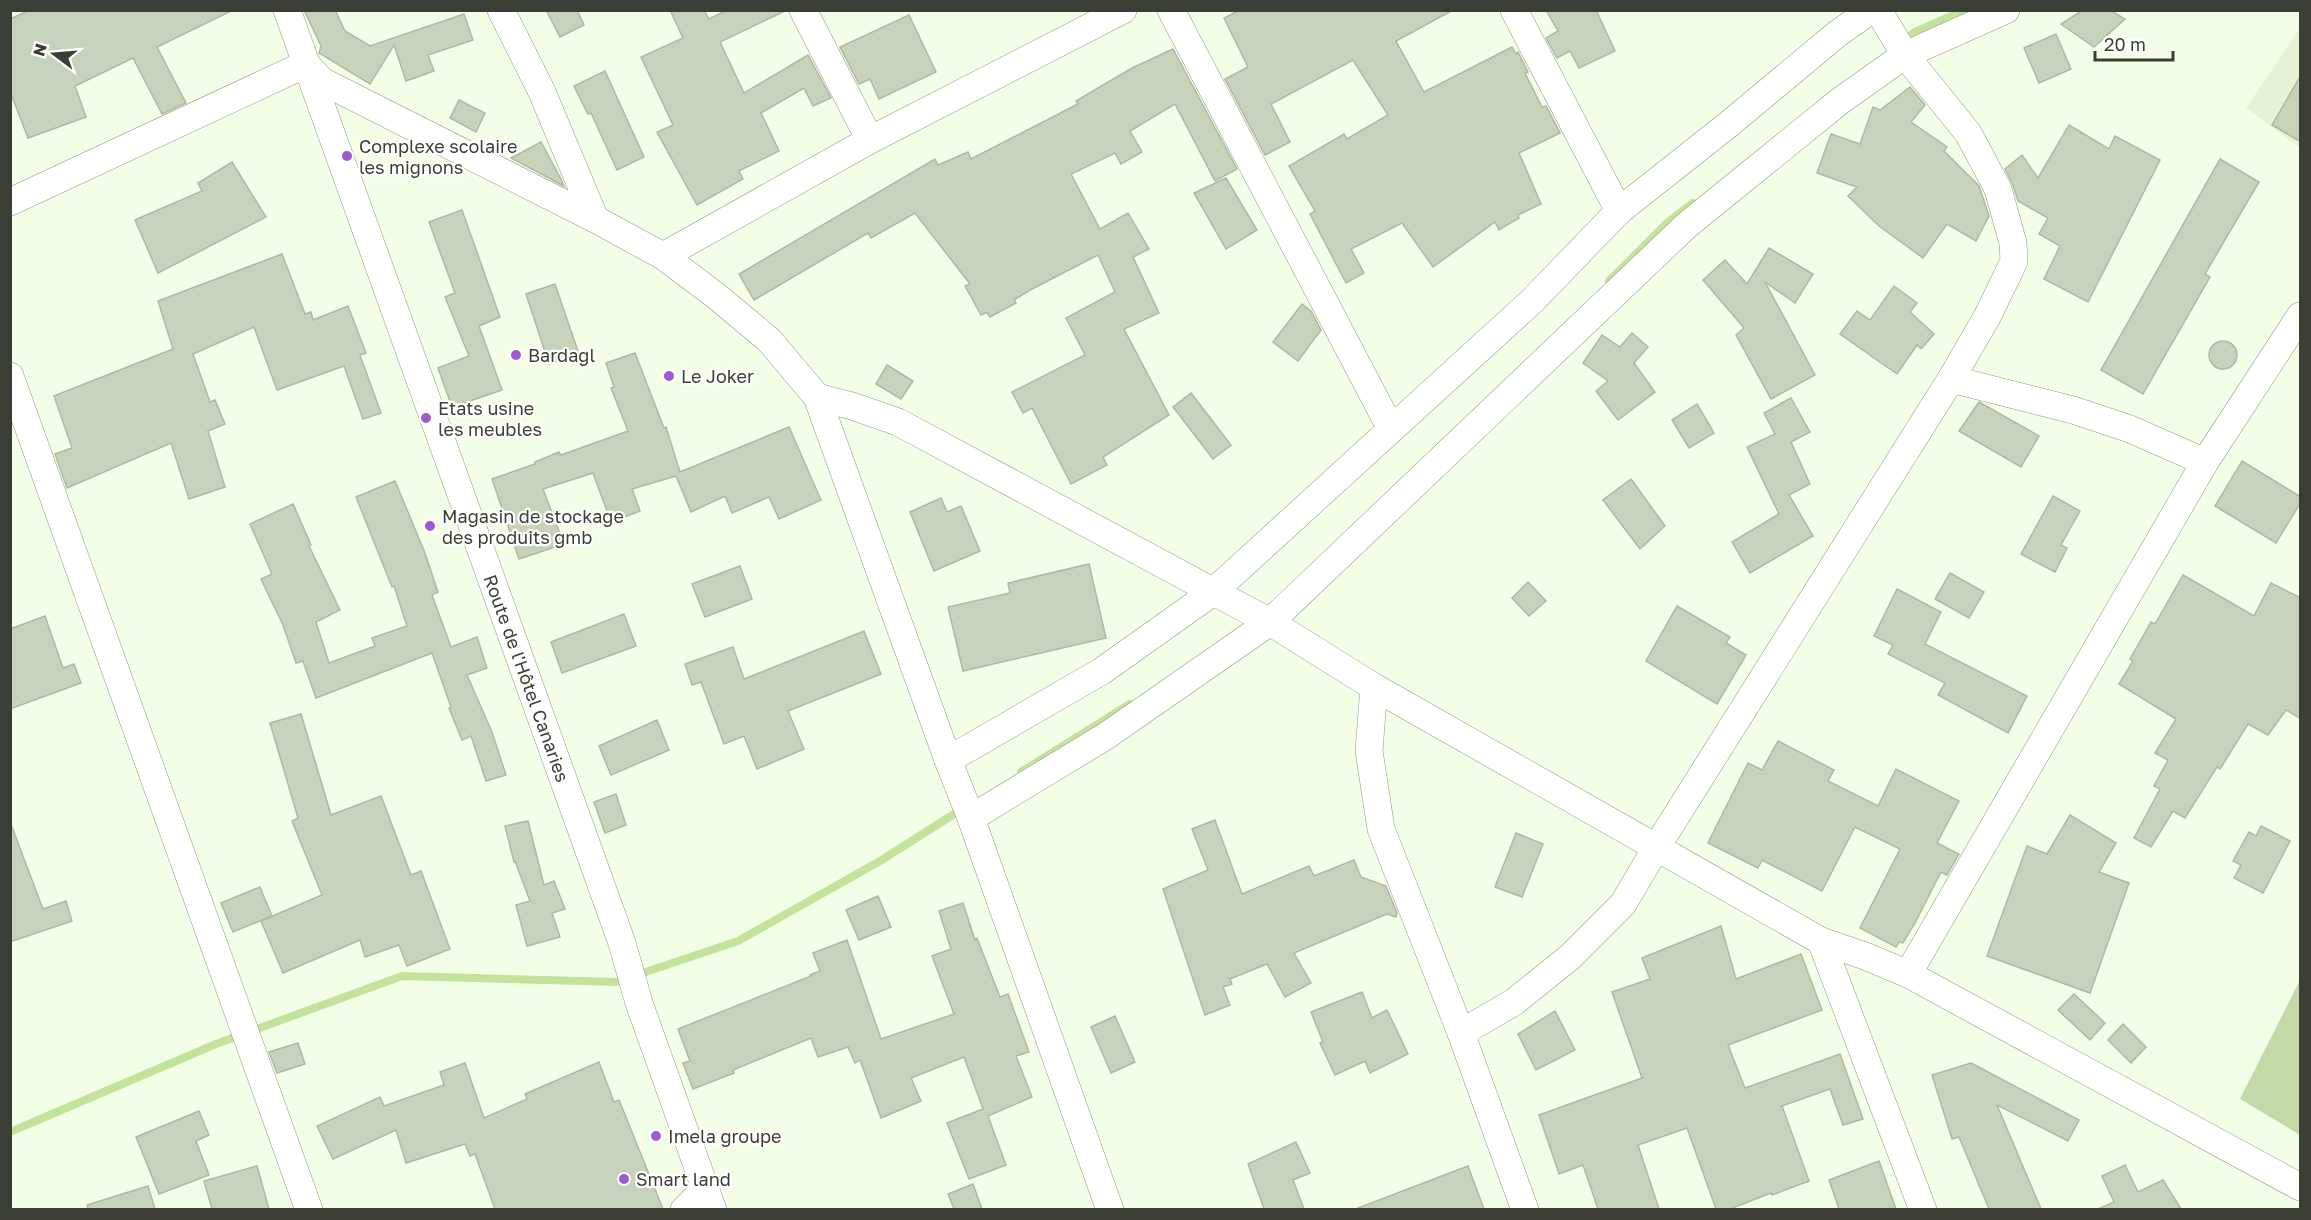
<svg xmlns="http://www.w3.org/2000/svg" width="2311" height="1220" font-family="'Golos Text',sans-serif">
	<rect width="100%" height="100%" fill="#f3fee6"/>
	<polygon fill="#e5f3d4" points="2300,28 2300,148 2246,108"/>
	<polygon fill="#c3d9a7" points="2300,980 2300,1135 2240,1099"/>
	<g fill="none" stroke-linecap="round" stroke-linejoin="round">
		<g stroke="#c3e29a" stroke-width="8">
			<polyline points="1902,42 1915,32 1965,10"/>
			<polyline points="1609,281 1667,223 1693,203"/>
			<polyline points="1021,772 1130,704"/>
			<polyline points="10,1132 216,1044 402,976 616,982 738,941 880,861 962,809"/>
		</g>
	</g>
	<g fill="#c7d2ba" stroke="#afb9a2" stroke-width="1.5">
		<polygon points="30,10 233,10 157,47 186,103 162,114 133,58 75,86 86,117 28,138 10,91 10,19"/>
		<polygon points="304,10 335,10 345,31 370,46 464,14 473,40 428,55 434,71 406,81 394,45 370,84 319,53 321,46"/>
		<polygon points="546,10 577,10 584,25 560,37"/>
		<polygon points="670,10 704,10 709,19 727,10 787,10 720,42 744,93 808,55 831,98 813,106 804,88 761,113 779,151 739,171 743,179 697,205 657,132 673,125 641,57 683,38"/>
		<polygon points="1240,10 1453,10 1396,41 1424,92 1512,47 1516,54 1518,52 1528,72 1525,73 1542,107 1546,106 1560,133 1519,153 1541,204 1518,215 1519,218 1499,230 1495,222 1433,267 1402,223 1351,249 1364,273 1346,283 1310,214 1315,211 1289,166 1344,134 1347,139 1388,115 1353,60 1271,104 1290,142 1265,155 1225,79 1248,67 1224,18"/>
		<polygon points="1546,10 1596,10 1615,51 1579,68 1570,51 1557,58 1546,38 1558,31"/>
		<polygon points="2083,10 2110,10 2125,19 2094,47 2061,24"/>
		<polygon points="909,15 936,72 879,99 870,79 859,84 840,47"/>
		<polygon points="2056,34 2071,69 2039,83 2024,48"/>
		<polygon points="1173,49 1237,169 1215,181 1175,104 1130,131 1142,152 1121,164 1115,153 1071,174 1100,229 1128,213 1149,249 1133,257 1159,313 1124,329 1169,415 1103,457 1107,465 1071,484 1032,408 1023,413 1012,392 1085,355 1066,318 1115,292 1098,255 1030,290 1014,300 1016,303 990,317 987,312 981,315 965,286 970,284 915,213 871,238 868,233 754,300 739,274 935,159 938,165 968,152 971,159 1078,104 1076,101 1132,68"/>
		<polygon points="605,71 644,157 617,170 591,113 588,114 574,86"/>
		<polygon points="2301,75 2301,142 2272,125"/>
		<polygon points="1910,87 1925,105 1911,122 1947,147 1944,151 1979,186 1989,216 1976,241 1947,224 1923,258 1879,226 1848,196 1857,187 1817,173 1831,134 1860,144 1873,107 1880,110"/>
		<polygon points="459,100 485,113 476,132 450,118"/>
		<polygon points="2069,125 2109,149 2115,136 2160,160 2088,302 2044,279 2060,246 2039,234 2048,218 2018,201 2013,185 2005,169 2022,155 2038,178"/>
		<polygon points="541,142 561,179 564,186 511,158"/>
		<polygon points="2220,159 2259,182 2205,274 2210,277 2143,394 2101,370"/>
		<polygon points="232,162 266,217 158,273 135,220 202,191 198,183"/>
		<polygon points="1226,178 1257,230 1226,249 1194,193"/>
		<polygon points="462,210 500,317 479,326 502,390 452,407 438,368 469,356 445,297 455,293 429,222"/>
		<polygon points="1769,248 1813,274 1795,303 1765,282 1815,375 1771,399 1736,335 1744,328 1703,280 1725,260 1747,284"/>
		<polygon points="282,254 305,314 311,312 313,320 348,306 366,353 360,355 381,413 363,419 344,366 277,390 254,327 193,354 210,402 215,400 225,424 208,431 225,487 189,499 171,443 67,488 55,454 72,448 54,396 173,349 158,301"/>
		<polygon points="555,284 579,354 549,364 526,294"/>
		<polygon points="1894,286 1917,303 1910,312 1934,334 1921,349 1917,345 1897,374 1840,334 1857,311 1870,320"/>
		<polygon points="1302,304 1311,311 1321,330 1298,361 1273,342"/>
		<polygon points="1632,333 1648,347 1634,363 1655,392 1618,420 1596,391 1608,381 1583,363 1602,335 1620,347"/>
		<circle cx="2223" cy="355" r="14"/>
		<polygon points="635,353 664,428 666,427 680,472 789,427 821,500 779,519 769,497 732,513 725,496 691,512 676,476 632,489 640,511 611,522 593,473 543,489 564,544 519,559 492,479 535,464 535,462 559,452 561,455 628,431 611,388 614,387 606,363"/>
		<polygon points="887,365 913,381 901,399 876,384"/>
		<polygon points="1191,393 1231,445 1213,459 1173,407"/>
		<polygon points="1791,398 1810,432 1791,442 1810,484 1789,495 1813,536 1750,573 1732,542 1779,514 1747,447 1775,434 1764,413"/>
		<polygon points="1979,402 2039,436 2021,467 1959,431"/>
		<polygon points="1697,404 1714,433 1689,448 1672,420"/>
		<polygon points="2242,461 2301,497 2301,502 2276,543 2215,506"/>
		<polygon points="1631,479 1665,526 1640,549 1603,500"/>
		<polygon points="395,481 425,553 438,592 432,595 451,647 477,637 487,668 467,675 492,732 506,775 486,781 471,736 462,740 449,708 451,707 432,653 316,698 303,661 296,663 283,625 261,579 272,574 250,524 293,504 311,545 309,546 340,610 316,622 329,663 375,646 372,638 407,626 394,586 392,587 356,497"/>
		<polygon points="2053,496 2080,511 2061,545 2067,548 2055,572 2021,554"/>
		<polygon points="941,498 947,512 961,506 980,551 934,571 910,512"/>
		<polygon points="1089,564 1106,638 963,671 948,607 1010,593 1008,583"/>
		<polygon points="740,566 752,599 705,617 692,584"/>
		<polygon points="1950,573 1984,592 1969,618 1935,599"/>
		<polygon points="2183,575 2254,616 2271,583 2301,598 2301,719 2286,710 2268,735 2248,724 2220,769 2217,767 2185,818 2173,811 2151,847 2134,838 2160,789 2154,786 2168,760 2155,753 2176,719 2119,684 2133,661 2130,659 2151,622 2155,624"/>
		<polygon points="1528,582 1546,601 1529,616 1512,598"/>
		<polygon points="1897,589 1941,612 1925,644 2027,696 2008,733 1938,695 1945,683 1888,654 1893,645 1874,636"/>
		<polygon points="1677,606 1730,637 1726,643 1746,655 1717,704 1646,661"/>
		<polygon points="624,614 636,646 562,673 551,642"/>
		<polygon points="45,616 63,668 74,664 81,683 10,709 10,629"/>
		<polygon points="864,631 881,674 788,711 804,749 757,769 744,736 724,744 701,682 692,685 685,664 733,647 744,679"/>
		<polygon points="301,714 331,815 381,796 411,875 421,871 450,949 407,966 399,945 365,957 360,940 283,973 261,921 322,895 292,821 298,818 270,723"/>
		<polygon points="657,720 669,750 611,775 599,746"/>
		<polygon points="1778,741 1834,770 1828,781 1878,806 1896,769 1959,801 1937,843 1959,854 1947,875 1941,872 1915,923 1903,943 1899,942 1896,947 1860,928 1900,849 1855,827 1822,891 1762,860 1758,868 1708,843 1748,763 1762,770"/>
		<polygon points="616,794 626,825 605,833 594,802"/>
		<polygon points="2070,815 2116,843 2099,872 2129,883 2090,993 1987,956 2027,846 2047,854"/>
		<polygon points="1215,820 1242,894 1309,866 1314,876 1354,860 1361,877 1386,886 1397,913 1396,917 1387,914 1294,953 1311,983 1285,997 1267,964 1230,979 1232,984 1223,987 1230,1005 1205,1015 1163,889 1208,870 1192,829"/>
		<polygon points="528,821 544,885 554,881 565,909 552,913 560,937 527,946 516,905 530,901 515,861 514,862 505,826"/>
		<polygon points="2261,826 2290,841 2263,893 2234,878 2241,865 2233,861 2249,832 2256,836"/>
		<polygon points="10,827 12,827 43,909 66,901 72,921 10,942"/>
		<polygon points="1516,833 1543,844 1522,897 1495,887"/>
		<polygon points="260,887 272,916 233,932 221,903"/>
		<polygon points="878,896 891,927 859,940 846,910"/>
		<polygon points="963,903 975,940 977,938 1000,997 1008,994 1029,1052 1016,1056 1032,1097 988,1116 1006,1165 969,1179 947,1123 983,1109 964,1057 911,1078 921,1101 881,1118 860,1060 855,1063 848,1047 818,1057 811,1038 733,1070 734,1073 693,1089 683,1063 690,1061 678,1029 811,976 810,975 820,971 813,953 847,940 881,1039 954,1014 932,956 951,949 939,911"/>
		<polygon points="1721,926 1736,979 1801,954 1822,1010 1728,1045 1745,1088 1840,1054 1863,1119 1843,1125 1830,1089 1782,1106 1809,1181 1772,1195 1771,1193 1730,1209 1716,1209 1687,1128 1638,1145 1659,1209 1598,1209 1583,1165 1559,1174 1539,1115 1642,1078 1612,992 1650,979 1642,958"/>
		<polygon points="1362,992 1372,1018 1387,1010 1408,1054 1370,1073 1365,1061 1335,1075 1320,1043 1323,1042 1311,1012"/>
		<polygon points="2074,994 2105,1023 2090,1040 2058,1010"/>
		<polygon points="1555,1011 1575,1050 1536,1070 1518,1034"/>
		<polygon points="1115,1016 1135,1062 1111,1073 1091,1027"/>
		<polygon points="2123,1024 2146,1047 2131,1063 2108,1040"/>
		<polygon points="298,1043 305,1064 277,1073 269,1052"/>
		<polygon points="599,1062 614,1102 619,1100 663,1209 495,1209 475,1154 470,1156 465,1144 406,1163 396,1130 333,1159 317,1126 380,1097 384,1106 444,1085 440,1072 465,1063 484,1118 527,1099 525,1094"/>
		<polygon points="1971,1063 2079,1120 2068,1141 1997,1105 2041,1209 1989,1209 1959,1137 1952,1139 1932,1075"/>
		<polygon points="199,1111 209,1135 196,1141 209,1175 159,1194 136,1137"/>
		<polygon points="1296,1142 1310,1173 1293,1180 1304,1209 1264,1209 1248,1164"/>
		<polygon points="1879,1161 1896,1209 1839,1209 1829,1180"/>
		<polygon points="2125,1165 2138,1192 2163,1180 2181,1209 2098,1209 2114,1202 2102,1176"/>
		<polygon points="257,1166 269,1209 212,1209 204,1181"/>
		<polygon points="1468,1166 1484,1209 1358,1209 1358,1208"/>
		<polygon points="973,1184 982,1209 954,1209 948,1194"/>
		<polygon points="148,1186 155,1209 88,1209 87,1205"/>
	</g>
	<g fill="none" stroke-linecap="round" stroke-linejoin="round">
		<defs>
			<g id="minor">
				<path id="s1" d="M287 10 622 943 639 1003 713 1210"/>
				<polyline points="501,10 542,92 595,219"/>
				<polyline points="803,10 870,140"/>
				<polyline points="1171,10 1391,429"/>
				<polyline points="1514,10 1619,211"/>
				<polyline points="10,202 306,64 322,81 595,219 663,256 715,295 769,340 817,397 948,760 971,818 1110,1210"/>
				<polyline points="663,256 870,140 1123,10"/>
				<polyline points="10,376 309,1210"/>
				<polyline points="1951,379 2073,410 2130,429 2205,462"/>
				<polyline points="817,397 852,406 898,422 1270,622 1374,687 1821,941 1865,956 1908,974 2300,1187"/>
				<polyline points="1374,687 1369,751 1381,829 1461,1033 1525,1210"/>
				<polyline points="948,760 1102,671 1213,592 1532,301 1619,211 1729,124 1837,34 1871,10"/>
				<polyline points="971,818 1106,736 1270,622 1687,225 1840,101 1905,55 2006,10"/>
				<polyline points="1821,941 1923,1210"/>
				<polyline points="1908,974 2205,462 2300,316"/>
				<polyline points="1461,1033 1514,1002 1570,957 1623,904 1656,848 1951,379 1987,317 2008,274 2014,261 2013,243 1998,189 1968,133 1905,55 1878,10"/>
				<polyline points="684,1210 706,1188"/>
			</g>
		</defs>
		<use href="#minor" stroke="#8f9983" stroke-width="28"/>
		<use href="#minor" stroke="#fff" stroke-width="27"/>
	</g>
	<g fill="#9e5bd0" stroke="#fff" stroke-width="2">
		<circle cx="347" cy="156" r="6"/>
		<circle cx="516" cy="355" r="6"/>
		<circle cx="669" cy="376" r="6"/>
		<circle cx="426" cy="418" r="6"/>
		<circle cx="430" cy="526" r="6"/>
		<circle cx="656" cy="1136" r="6"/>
		<circle cx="624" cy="1179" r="6"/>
	</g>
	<g text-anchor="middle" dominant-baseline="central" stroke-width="4.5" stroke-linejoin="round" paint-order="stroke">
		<g font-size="18" fill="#3a3e34" stroke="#fff" text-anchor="start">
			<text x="359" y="146">Complexe scolaire<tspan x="359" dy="21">les mignons</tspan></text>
			<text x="528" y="355">Bardagl</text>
			<text x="681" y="376">Le Joker</text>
			<text x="438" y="408">Etats usine<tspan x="438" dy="21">les meubles</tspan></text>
			<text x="442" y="516">Magasin de stockage<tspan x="442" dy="21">des produits gmb</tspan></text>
			<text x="668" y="1136">Imela groupe</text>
			<text x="636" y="1179">Smart land</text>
		</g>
		<g font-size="18" fill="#3a3e34" stroke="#fff">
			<text stroke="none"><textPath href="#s1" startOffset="710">Route de l'Hôtel Canaries</textPath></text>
		</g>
	</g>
	<rect width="2311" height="1220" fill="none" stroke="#3a3e34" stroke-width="24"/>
	<g transform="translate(54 54) rotate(286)" stroke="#ffffff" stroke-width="4.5" paint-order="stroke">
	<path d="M0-4.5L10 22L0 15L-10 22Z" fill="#3a3e34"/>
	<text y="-9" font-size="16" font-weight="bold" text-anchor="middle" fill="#3a3e34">N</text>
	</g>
	<path d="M2095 51v9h78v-9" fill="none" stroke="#3a3e34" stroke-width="3"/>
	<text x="2104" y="51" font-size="18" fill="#3a3e34" stroke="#ffffff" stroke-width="4.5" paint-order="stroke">20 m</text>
</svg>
